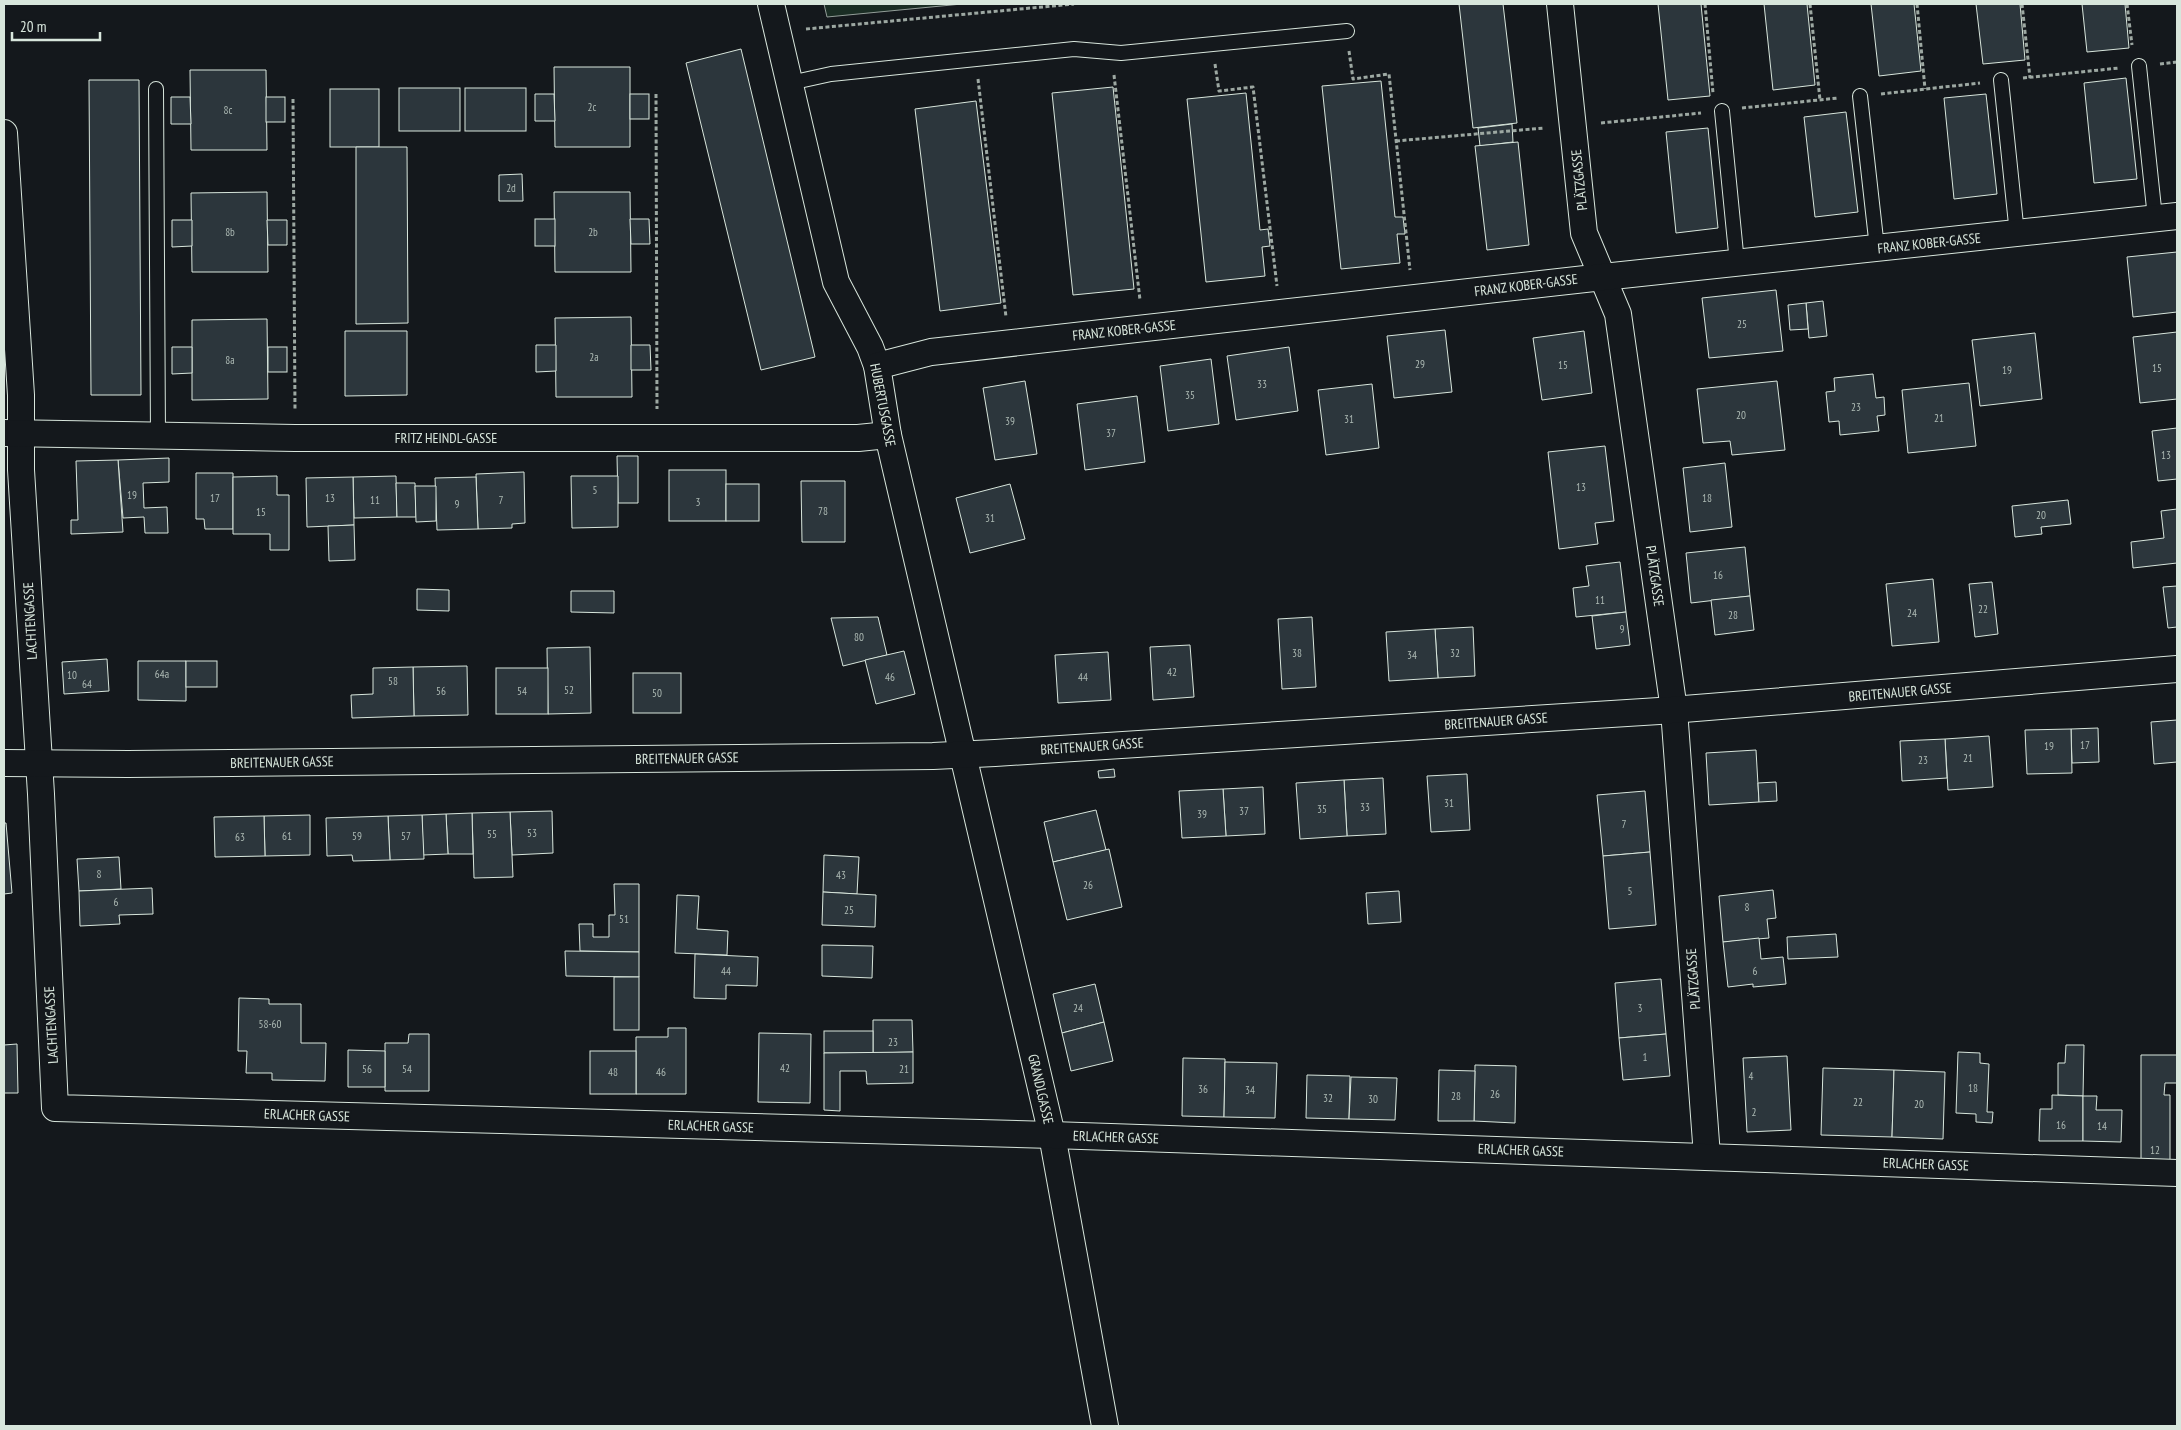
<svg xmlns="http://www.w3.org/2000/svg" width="2181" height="1430" font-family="'PT Sans Narrow',sans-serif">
	<rect width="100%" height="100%" fill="#14181c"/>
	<polygon fill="#1a2d24" stroke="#939e99" points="824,4 962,4 827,17"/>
	<g fill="#2c363c" stroke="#d8e6dc">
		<polygon points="1459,4 1503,4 1517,123 1473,128"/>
		<polygon points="1658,4 1701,4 1710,96 1668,100"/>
		<polygon points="1764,4 1807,4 1815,85 1773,90"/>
		<polygon points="1871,4 1914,4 1921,71 1879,76"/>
		<polygon points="1976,4 2020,4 2025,60 1983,64"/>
		<polygon points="2082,4 2125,4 2129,48 2087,52"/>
		<polygon points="741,49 815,357 761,370 686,63"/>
		<polygon points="554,67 630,67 630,147 555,147"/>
		<polygon points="190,70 266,70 267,150 191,150"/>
		<polygon points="2126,78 2137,179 2094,183 2084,83"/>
		<polygon points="89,80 139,80 141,395 91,395"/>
		<polygon points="1381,81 1395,217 1403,217 1405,234 1397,234 1400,263 1341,269 1322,86"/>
		<polygon points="1113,87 1134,289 1073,295 1052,93"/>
		<rect x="399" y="88" width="61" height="43"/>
		<rect x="465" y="88" width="61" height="43"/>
		<rect x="330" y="89" width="49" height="58"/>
		<polygon points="1246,93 1260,230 1268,229 1270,246 1262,247 1265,276 1206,282 1187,99"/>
		<polygon points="535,94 554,94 555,121 535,121"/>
		<rect x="630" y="94" width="19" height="25"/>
		<polygon points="1986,94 1997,194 1954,199 1944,98"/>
		<polygon points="171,97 190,97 191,124 171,124"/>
		<rect x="266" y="97" width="19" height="25"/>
		<polygon points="976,101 1001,303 940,311 915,109"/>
		<polygon points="1846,112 1858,212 1815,217 1804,117"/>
		<polygon points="1512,124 1513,142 1480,146 1478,128"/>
		<polygon points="1708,128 1718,228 1676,233 1666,132"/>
		<polygon points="1518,142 1529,245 1487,250 1475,146"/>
		<polygon points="356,147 407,147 408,323 356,324"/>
		<polygon points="522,174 523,201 499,201 499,175"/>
		<polygon points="267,192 268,272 192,272 191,193"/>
		<polygon points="554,192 630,192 631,272 555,272"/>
		<rect x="535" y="219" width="20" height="27"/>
		<polygon points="630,219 649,219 650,244 631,244"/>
		<polygon points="172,220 192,220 192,246 172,247"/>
		<polygon points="267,220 287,220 287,245 268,245"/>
		<polygon points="2177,252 2177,312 2133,317 2127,257"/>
		<polygon points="1776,290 1783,351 1709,358 1702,298"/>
		<polygon points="1823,301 1827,336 1809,338 1806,303"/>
		<polygon points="1806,303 1808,329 1790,330 1788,305"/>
		<polygon points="631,317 632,397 556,397 555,318"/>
		<polygon points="267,319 268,399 192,400 192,320"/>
		<polygon points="1445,330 1452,392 1394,398 1387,336"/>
		<polygon points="345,331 407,331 407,395 345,396"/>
		<polygon points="1584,331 1592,393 1542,400 1533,338"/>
		<polygon points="2177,332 2177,399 2140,403 2133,337"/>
		<polygon points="2035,333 2042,399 1980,406 1972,340"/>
		<polygon points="536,345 556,345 556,371 536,372"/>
		<polygon points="631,345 650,345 651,370 631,370"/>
		<polygon points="172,347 192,347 192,373 172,374"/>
		<rect x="268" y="347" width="19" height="25"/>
		<polygon points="1289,347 1298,411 1236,420 1227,356"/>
		<polygon points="1211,359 1219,424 1168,431 1160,366"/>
		<polygon points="1873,374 1876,398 1884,397 1885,415 1877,416 1879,431 1840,435 1839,421 1829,422 1826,392 1835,391 1834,378"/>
		<polygon points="1025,381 1037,454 995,460 983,388"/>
		<polygon points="1777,381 1785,450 1732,455 1730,441 1703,443 1697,389"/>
		<polygon points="1969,383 1976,446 1908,453 1902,390"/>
		<polygon points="1372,384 1379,448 1326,455 1318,390"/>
		<polygon points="1137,396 1145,462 1085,470 1077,404"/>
		<polygon points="2177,428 2177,479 2158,481 2152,431"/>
		<polygon points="1605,446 1614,521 1595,523 1598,544 1559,549 1548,452"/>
		<polygon points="617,456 638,456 638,503 618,503"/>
		<polygon points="169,458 169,482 143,483 144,508 167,507 168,533 145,533 144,517 123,518 118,460"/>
		<polygon points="118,460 123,532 71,534 71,520 78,520 76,461"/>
		<polygon points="1725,463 1732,527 1690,532 1683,468"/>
		<rect x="669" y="470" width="57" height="51"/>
		<polygon points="524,472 525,523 512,524 512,528 478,529 476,474"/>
		<polygon points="196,473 233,473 233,529 205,529 204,519 196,519"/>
		<polygon points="277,476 277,495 289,495 289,550 270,550 270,534 233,534 233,477"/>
		<polygon points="396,476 397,517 354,518 353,477"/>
		<polygon points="571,476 618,476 618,527 572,528"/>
		<polygon points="353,477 354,525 307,527 306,478"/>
		<polygon points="476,477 478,529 437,530 435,478"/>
		<polygon points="801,481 845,481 845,542 802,542"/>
		<polygon points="396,483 415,483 416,517 397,517"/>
		<rect x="726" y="484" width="33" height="37"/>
		<polygon points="1010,484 1025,539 970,553 956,498"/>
		<polygon points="415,486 436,486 436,521 416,522"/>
		<polygon points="2068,500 2071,524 2041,527 2042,534 2015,537 2012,506"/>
		<polygon points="2177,509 2177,563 2133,568 2131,542 2164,538 2161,511"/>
		<polygon points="354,525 355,560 329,561 328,526"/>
		<polygon points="1745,547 1750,596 1691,603 1686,553"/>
		<polygon points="1620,562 1626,612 1576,617 1573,588 1589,586 1586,566"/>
		<polygon points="1933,579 1939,642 1892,646 1886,584"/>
		<polygon points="1992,582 1998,634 1975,637 1969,584"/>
		<polygon points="2177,586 2177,627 2168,628 2163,587"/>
		<polygon points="417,589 449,590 449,611 417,610"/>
		<polygon points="571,591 614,591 614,613 571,612"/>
		<polygon points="1750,596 1754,630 1715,635 1711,600"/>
		<polygon points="1626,612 1630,645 1596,649 1592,616"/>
		<polygon points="878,617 887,655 843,666 831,618"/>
		<polygon points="1312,617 1316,687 1282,689 1278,619"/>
		<polygon points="1473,627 1475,676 1438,678 1435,629"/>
		<polygon points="1435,629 1438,678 1389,681 1386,632"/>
		<polygon points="1190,645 1194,697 1153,700 1150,647"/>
		<polygon points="590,647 591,713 548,714 547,648"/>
		<polygon points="904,651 915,694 876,704 865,660"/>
		<polygon points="1108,652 1111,700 1058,703 1055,655"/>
		<polygon points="107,659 109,691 64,694 62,662"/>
		<polygon points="138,661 186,661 186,701 138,700"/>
		<rect x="186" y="661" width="31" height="26"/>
		<polygon points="467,666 468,715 414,716 413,667"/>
		<polygon points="413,667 414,716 352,718 351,695 373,694 373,668"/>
		<rect x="496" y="668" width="52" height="46"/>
		<rect x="633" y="673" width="48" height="40"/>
		<polygon points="2177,720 2177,762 2154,764 2151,722"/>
		<polygon points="2098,728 2099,762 2072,763 2071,729"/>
		<polygon points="2071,729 2072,773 2027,774 2025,730"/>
		<polygon points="1989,736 1993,787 1948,790 1945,739"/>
		<polygon points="1945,739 1947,778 1902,781 1900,741"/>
		<polygon points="1756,750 1759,802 1709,805 1706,753"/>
		<polygon points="1114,769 1115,777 1099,778 1098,771"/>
		<polygon points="1467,774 1470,830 1431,832 1427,776"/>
		<polygon points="1383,778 1386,834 1347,836 1344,780"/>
		<polygon points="1344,780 1347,836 1300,839 1296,783"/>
		<polygon points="1776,782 1777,801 1759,802 1758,783"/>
		<polygon points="1263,787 1265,834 1226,836 1223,789"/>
		<polygon points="1223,789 1226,836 1182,838 1179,791"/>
		<polygon points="1645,791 1650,852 1603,856 1597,795"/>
		<polygon points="1096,810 1106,850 1053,862 1044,822"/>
		<polygon points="552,811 553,853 512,855 510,812"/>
		<polygon points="510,812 513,877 474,878 472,813"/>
		<polygon points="472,813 473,854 448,854 446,814"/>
		<polygon points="446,814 448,854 423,855 422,815"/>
		<polygon points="310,815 310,855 265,856 264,816"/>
		<polygon points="422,815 424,859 390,860 388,816"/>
		<polygon points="264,816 265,856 215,857 214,817"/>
		<polygon points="388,816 390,860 353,861 352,855 327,856 326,818"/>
		<polygon points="4,823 6,823 12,893 4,894"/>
		<polygon points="1109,849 1122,907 1067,920 1053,862"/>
		<polygon points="1650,852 1656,925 1609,929 1603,856"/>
		<polygon points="824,855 859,857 857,894 823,892"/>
		<polygon points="119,857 121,889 79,891 77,859"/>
		<polygon points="614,884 639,884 639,952 580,951 579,924 593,924 593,937 609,937 609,915 615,915"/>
		<polygon points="152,888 153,914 119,915 120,924 80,926 79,891"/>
		<polygon points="1773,890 1776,918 1767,919 1769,938 1723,942 1719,896"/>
		<polygon points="1399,891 1401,922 1368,924 1366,893"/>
		<polygon points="823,892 876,895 875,927 822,925"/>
		<polygon points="677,895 699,896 697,929 728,931 727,955 675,953"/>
		<polygon points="1836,934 1838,957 1788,959 1787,937"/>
		<polygon points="1759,938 1761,959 1783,957 1786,984 1753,987 1753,984 1728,987 1723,942"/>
		<polygon points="822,945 873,946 872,978 822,976"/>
		<polygon points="565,951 639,952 639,977 566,976"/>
		<polygon points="695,954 758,957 757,986 726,985 726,999 694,998"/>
		<rect x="614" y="977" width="25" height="53"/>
		<polygon points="1661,979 1666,1034 1619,1038 1615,983"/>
		<polygon points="1095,984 1104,1022 1062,1033 1053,994"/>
		<polygon points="239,998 269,999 269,1004 301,1004 301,1043 326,1043 325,1081 272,1080 272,1073 246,1073 247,1051 238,1051"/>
		<polygon points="873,1020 912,1020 913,1052 873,1053"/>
		<polygon points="1104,1022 1113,1061 1071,1071 1062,1033"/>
		<polygon points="668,1028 686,1028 686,1094 636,1094 636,1037 668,1037"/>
		<rect x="824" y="1031" width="49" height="22"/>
		<polygon points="759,1033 811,1034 810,1103 758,1102"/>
		<polygon points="409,1034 429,1034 429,1091 385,1091 385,1043 408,1043"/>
		<polygon points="1666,1034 1670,1076 1623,1080 1619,1038"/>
		<polygon points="17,1044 18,1093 4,1093 4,1045"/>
		<polygon points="2066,1045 2084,1045 2083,1096 2058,1095 2058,1063 2065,1063"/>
		<polygon points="348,1050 385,1051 385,1087 348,1087"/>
		<rect x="590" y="1051" width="46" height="43"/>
		<polygon points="913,1052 913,1083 867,1084 866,1071 840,1071 840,1111 824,1110 824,1053"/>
		<polygon points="1958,1052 1980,1053 1980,1063 1989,1064 1987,1112 1993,1112 1992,1123 1976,1122 1976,1114 1956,1113"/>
		<polygon points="2141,1055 2177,1055 2177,1083 2165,1083 2164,1095 2170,1095 2170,1160 2141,1160"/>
		<polygon points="1787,1056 1791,1130 1747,1132 1743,1058"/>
		<polygon points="1183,1058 1225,1059 1224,1117 1182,1116"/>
		<polygon points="1225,1062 1277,1063 1275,1118 1224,1117"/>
		<polygon points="1475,1065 1516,1066 1515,1123 1474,1121"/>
		<polygon points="1823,1068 1894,1070 1892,1137 1821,1135"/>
		<polygon points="1439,1070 1475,1071 1474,1121 1438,1121"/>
		<polygon points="1894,1070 1945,1072 1943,1139 1892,1137"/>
		<polygon points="1307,1075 1350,1076 1349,1119 1306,1118"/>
		<polygon points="1351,1077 1397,1078 1395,1120 1349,1119"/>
		<polygon points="2052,1095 2083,1096 2083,1141 2039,1141 2040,1109 2052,1109"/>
		<polygon points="2083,1096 2097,1096 2096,1110 2122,1110 2121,1142 2083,1141"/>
	</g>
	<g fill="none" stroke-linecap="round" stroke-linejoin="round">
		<defs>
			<g id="lane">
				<polyline points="2139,66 2155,218"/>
				<polyline points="2001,80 2017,234"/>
				<polyline points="790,83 831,74 1074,49 1121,53 1347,31"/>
				<polyline points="156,89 158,436"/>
				<polyline points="1860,96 1877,248"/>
				<polyline points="1722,111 1737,263"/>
			</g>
			<g id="street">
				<polyline points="771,4 836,282 870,347 877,366 888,435 1052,1135 1105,1426"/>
				<polyline points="1560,4 1584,233 1618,314 1674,710 1707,1156"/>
				<polyline points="4,133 21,395 21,470 41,794 55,1108 1052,1135 2177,1173"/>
				<polyline points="877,366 931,352 1603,277 2177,216"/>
				<polyline points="4,433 295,438 858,438 888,435"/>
				<polyline points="4,763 128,764 933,756 995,753 1659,711 2177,669"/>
			</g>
		</defs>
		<use href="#lane" stroke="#d8e6dc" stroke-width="16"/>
		<use href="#street" stroke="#d8e6dc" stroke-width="28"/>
		<g stroke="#9da8a2" stroke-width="3" stroke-dasharray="4 2.5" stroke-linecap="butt">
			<polyline points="1705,4 1713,93"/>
			<polyline points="1810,4 1820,100"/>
			<polyline points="1917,4 1925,89"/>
			<polyline points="2022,4 2030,78"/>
			<polyline points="2127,4 2132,45"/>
			<polyline points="806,29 1074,4"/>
			<polyline points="1349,51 1353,79 1389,74 1410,270"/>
			<polyline points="1215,64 1219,91 1253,87 1277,286"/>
			<polyline points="2160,64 2177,62"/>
			<polyline points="1114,75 1140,300"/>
			<polyline points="2023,78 2119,68"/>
			<polyline points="978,79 1006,317"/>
			<polyline points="656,94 657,409"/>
			<polyline points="1881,94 1980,83"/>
			<polyline points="293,99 295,411"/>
			<polyline points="1742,108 1838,98"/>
			<polyline points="1601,123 1701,113"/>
			<polyline points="1396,141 1544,128"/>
		</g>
		<use href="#lane" stroke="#14181c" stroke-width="14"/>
		<use href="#street" stroke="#14181c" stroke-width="26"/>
	</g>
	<g text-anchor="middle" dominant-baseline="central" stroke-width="4" stroke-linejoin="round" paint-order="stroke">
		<g font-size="11" fill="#adbab4">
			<text x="592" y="107">2c</text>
			<text x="228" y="110">8c</text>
			<text x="511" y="188">2d</text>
			<text x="230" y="232">8b</text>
			<text x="593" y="232">2b</text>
			<text x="1742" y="324">25</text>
			<text x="594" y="357">2a</text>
			<text x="230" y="360">8a</text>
			<text x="1420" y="364">29</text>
			<text x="1563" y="365">15</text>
			<text x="2157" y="368">15</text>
			<text x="2007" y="370">19</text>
			<text x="1262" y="384">33</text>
			<text x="1190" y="395">35</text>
			<text x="1856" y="407">23</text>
			<text x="1741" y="415">20</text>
			<text x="1939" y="418">21</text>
			<text x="1349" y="419">31</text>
			<text x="1010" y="421">39</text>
			<text x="1111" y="433">37</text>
			<text x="2166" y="455">13</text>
			<text x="1581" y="487">13</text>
			<text x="595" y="490">5</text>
			<text x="132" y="495">19</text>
			<text x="215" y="498">17</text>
			<text x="330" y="498">13</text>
			<text x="1707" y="498">18</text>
			<text x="375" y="500">11</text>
			<text x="501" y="500">7</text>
			<text x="698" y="502">3</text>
			<text x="457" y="504">9</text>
			<text x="823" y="511">78</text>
			<text x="261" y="512">15</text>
			<text x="2041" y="515">20</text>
			<text x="990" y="518">31</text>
			<text x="1718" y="575">16</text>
			<text x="1600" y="600">11</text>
			<text x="1983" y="609">22</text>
			<text x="1912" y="613">24</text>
			<text x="1733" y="615">28</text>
			<text x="1622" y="629">9</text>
			<text x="859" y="637">80</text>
			<text x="1297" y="653">38</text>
			<text x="1455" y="653">32</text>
			<text x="1412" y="655">34</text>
			<text x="1172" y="672">42</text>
			<text x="162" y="674">64a</text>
			<text x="72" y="675">10</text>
			<text x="890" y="677">46</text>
			<text x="1083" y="677">44</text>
			<text x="393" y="681">58</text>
			<text x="87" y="684">64</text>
			<text x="569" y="690">52</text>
			<text x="441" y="691">56</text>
			<text x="522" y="691">54</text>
			<text x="657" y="693">50</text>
			<text x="2085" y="745">17</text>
			<text x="2049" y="746">19</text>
			<text x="1968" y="758">21</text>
			<text x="1923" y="760">23</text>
			<text x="1449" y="803">31</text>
			<text x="1365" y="807">33</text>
			<text x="1322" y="809">35</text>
			<text x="1244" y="811">37</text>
			<text x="1202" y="814">39</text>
			<text x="1624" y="824">7</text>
			<text x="532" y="833">53</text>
			<text x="492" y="834">55</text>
			<text x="287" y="836">61</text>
			<text x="357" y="836">59</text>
			<text x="406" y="836">57</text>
			<text x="240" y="837">63</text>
			<text x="99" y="874">8</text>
			<text x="841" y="875">43</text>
			<text x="1088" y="885">26</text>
			<text x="1630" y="891">5</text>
			<text x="116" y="902">6</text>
			<text x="1747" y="907">8</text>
			<text x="849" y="910">25</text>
			<text x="624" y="919">51</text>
			<text x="726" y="971">44</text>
			<text x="1755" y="971">6</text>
			<text x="1078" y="1008">24</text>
			<text x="1640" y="1008">3</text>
			<text x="270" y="1024">58-60</text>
			<text x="893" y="1042">23</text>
			<text x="1645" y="1057">1</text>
			<text x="785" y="1068">42</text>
			<text x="367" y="1069">56</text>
			<text x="407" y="1069">54</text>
			<text x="904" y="1069">21</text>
			<text x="613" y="1072">48</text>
			<text x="661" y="1072">46</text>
			<text x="1751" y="1076">4</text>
			<text x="1973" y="1088">18</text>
			<text x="1203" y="1089">36</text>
			<text x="1250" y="1090">34</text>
			<text x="1495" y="1094">26</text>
			<text x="1456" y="1096">28</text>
			<text x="1328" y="1098">32</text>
			<text x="1373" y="1099">30</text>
			<text x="1858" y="1102">22</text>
			<text x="1919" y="1104">20</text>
			<text x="1754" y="1112">2</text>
			<text x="2061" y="1125">16</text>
			<text x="2102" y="1126">14</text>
			<text x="2155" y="1150">12</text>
		</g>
		<g font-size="14" fill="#d8e6dc" stroke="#14181c">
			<text transform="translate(1579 180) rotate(-96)">PLÄTZGASSE</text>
			<text transform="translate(1929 243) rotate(-6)">FRANZ KOBER-GASSE</text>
			<text transform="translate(1526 285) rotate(-7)">FRANZ KOBER-GASSE</text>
			<text transform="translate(1124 330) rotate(-6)">FRANZ KOBER-GASSE</text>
			<text transform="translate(883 405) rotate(79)">HUBERTUSGASSE</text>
			<text x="446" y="438">FRITZ HEINDL-GASSE</text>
			<text transform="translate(1655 576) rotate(82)">PLÄTZGASSE</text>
			<text transform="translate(30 621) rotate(-93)">LACHTENGASSE</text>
			<text transform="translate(1900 692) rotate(-5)">BREITENAUER GASSE</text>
			<text transform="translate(1496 721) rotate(-4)">BREITENAUER GASSE</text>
			<text transform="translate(1092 746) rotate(-4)">BREITENAUER GASSE</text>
			<text transform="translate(687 758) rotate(-1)">BREITENAUER GASSE</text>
			<text transform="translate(282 762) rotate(-1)">BREITENAUER GASSE</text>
			<text transform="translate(1693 979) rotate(-94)">PLÄTZGASSE</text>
			<text transform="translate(51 1025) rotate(-93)">LACHTENGASSE</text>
			<text transform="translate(1041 1089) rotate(77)">GRANDLGASSE</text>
			<text transform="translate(307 1115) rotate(2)">ERLACHER GASSE</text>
			<text transform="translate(711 1126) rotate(2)">ERLACHER GASSE</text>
			<text transform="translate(1116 1137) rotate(2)">ERLACHER GASSE</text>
			<text transform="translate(1521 1150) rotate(2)">ERLACHER GASSE</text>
			<text transform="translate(1926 1164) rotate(2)">ERLACHER GASSE</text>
		</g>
	</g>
	<rect width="2181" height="1430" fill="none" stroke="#d8e6dc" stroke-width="10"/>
	<path d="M12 32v8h88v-8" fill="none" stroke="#d8e6dc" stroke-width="2.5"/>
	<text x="20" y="32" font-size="15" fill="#d8e6dc" stroke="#14181c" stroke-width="4" paint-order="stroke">20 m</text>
</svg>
